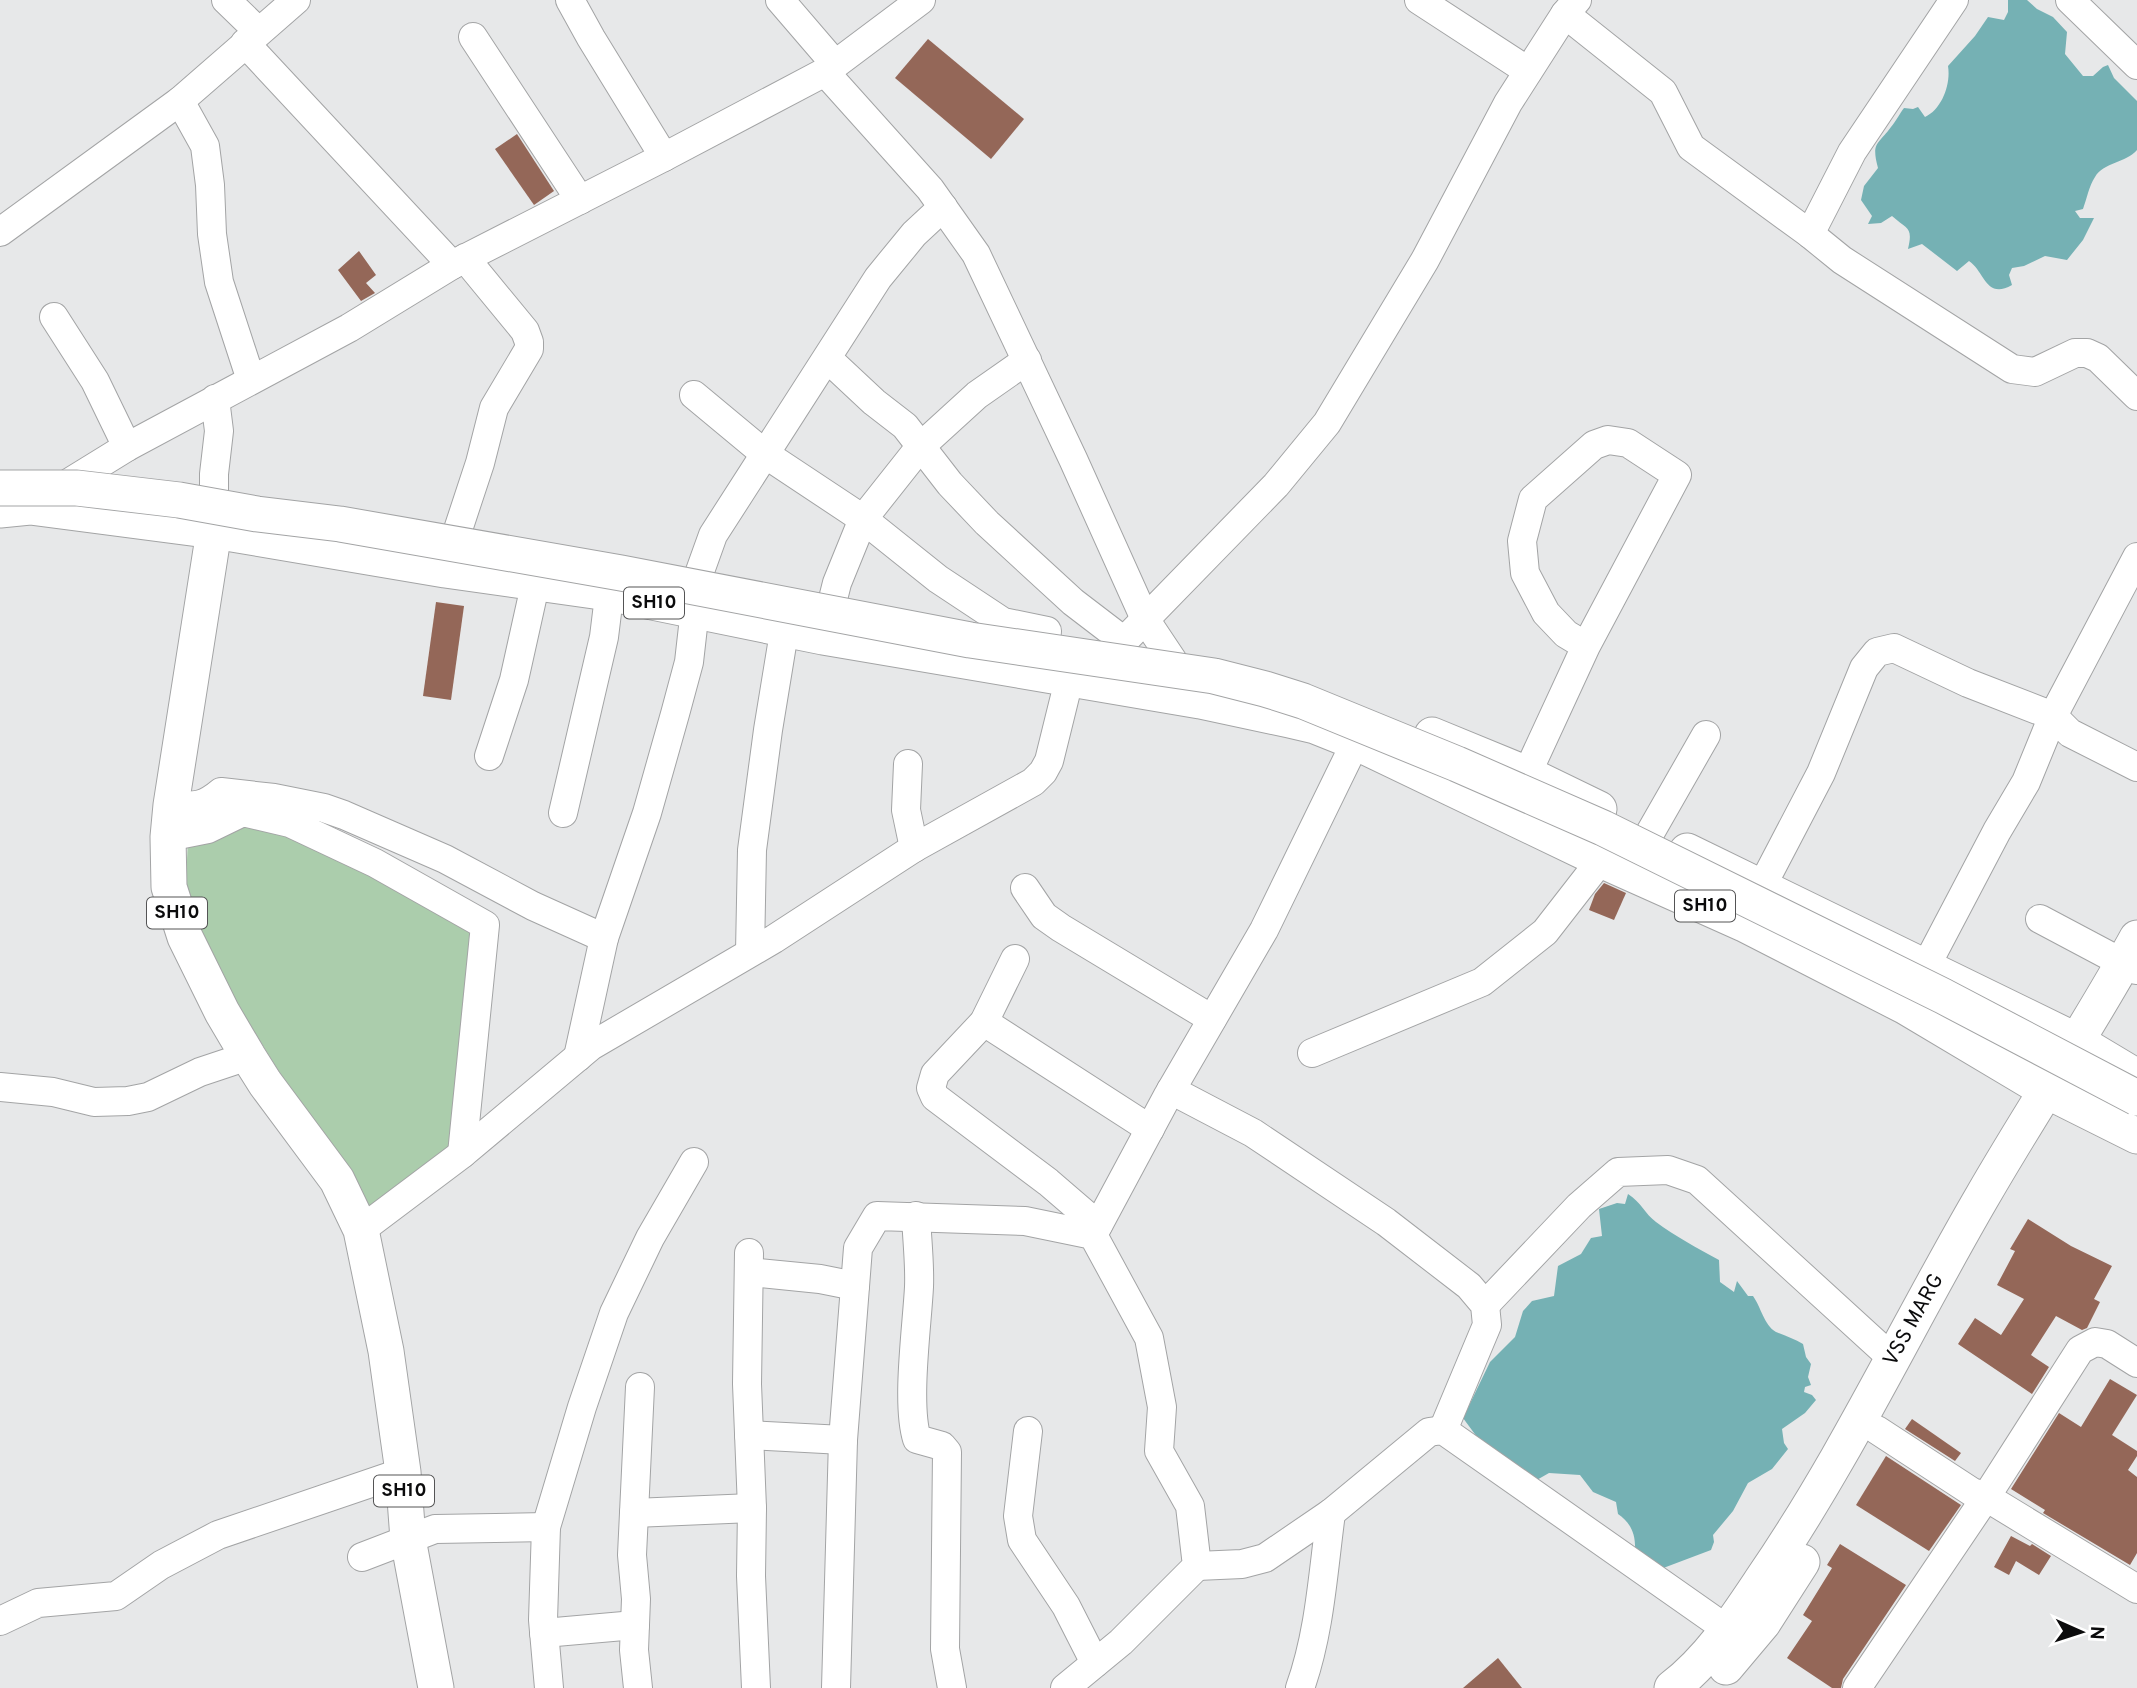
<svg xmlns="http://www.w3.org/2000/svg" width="2137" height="1688" font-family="Overpass,sans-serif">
	<rect width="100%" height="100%" fill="#e7e8e9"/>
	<polygon fill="#abcdac" points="247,823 291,835 474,929 448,1151 367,1214 184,918 188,840"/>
	<g fill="#75b1b4">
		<path d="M2008 0H2027L2037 9 2053 17 2067 32 2065 54 2083 76H2093L2103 67 2108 65 2114 78 2137 101V150C2126 163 2104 162 2095 177 2089 186 2087 198 2083 209L2075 211 2080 218H2094L2083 240 2067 260 2045 256 2024 266 2012 268 2009 275 2012 285C1986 300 1985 272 1969 261L1957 271 1922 244 1908 249C1913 227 1908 230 1892 216L1881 223 1868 224 1872 216 1861 200 1864 186 1878 168C1871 142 1878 145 1891 127 1896 121 1900 113 1904 108L1913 109 1918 107 1925 117C1942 109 1951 84 1948 66L1975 36 1988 17 2004 20 2008 12Z"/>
		<path d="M1628 1194C1641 1202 1645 1214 1656 1222 1675 1236 1697 1248 1719 1260L1720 1282 1734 1292 1737 1281 1748 1296H1753C1761 1307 1764 1325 1776 1332 1785 1336 1795 1339 1803 1344L1806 1357 1811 1364 1808 1377 1811 1385 1805 1387 1804 1392 1812 1395 1816 1400 1805 1413 1782 1429 1784 1443 1788 1449 1772 1469 1748 1483 1733 1511 1713 1535 1714 1542 1711 1550 1658 1570 1635 1553C1636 1535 1632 1524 1618 1514L1616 1502 1593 1492 1580 1475 1549 1473 1535 1481 1477 1437 1463 1418 1490 1362 1515 1337 1523 1311 1532 1301 1554 1296 1558 1266 1581 1254 1591 1238 1602 1236 1599 1209 1617 1203 1625 1204Z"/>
	</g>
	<g fill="#946758">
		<polygon points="928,39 1024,119 991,159 895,78"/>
		<polygon points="517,134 554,191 534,205 495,149"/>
		<polygon points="359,251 376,275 366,283 375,293 361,301 338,270"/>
		<polygon points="436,602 464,606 451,700 423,696"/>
		<polygon points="1604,883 1626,893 1614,920 1589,910 1595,894"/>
		<polygon points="2028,1219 2071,1246 2112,1266 2094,1299 2100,1302 2087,1328 2082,1330 2056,1316 2031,1355 2049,1367 2032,1394 1958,1344 1975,1318 2001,1335 2024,1299 1997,1285 2015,1251 2010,1249"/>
		<polygon points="2110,1379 2137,1395 2112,1435 2137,1451 2137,1456 2128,1470 2137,1477 2137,1553 2130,1565 2043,1513 2045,1510 2011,1489 2059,1413 2081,1427"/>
		<polygon points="1912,1419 1961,1453 1955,1461 1905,1429"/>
		<polygon points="1886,1456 1961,1505 1929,1551 1856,1505"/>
		<polygon points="2011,1536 2030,1546 2032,1544 2051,1556 2039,1575 2016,1561 2009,1575 1994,1567"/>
		<polygon points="1840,1544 1906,1585 1843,1679 1841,1688 1832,1688 1787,1658 1812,1621 1803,1615 1832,1568 1827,1565"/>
		<polygon points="1498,1658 1522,1688 1463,1688"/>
	</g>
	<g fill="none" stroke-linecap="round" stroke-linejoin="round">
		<defs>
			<g id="minor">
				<polyline points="226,0 258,31"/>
				<polyline points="570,0 591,38 664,157"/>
				<polyline points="780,0 835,64"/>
				<polyline points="1419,0 1528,71"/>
				<polyline points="2070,0 2137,65"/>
				<polyline points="1565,14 1663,92 1691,147 1810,234 1842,260 2012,369 2035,372 2075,353 2087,353 2098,358 2137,396"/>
				<polyline points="473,37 580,200"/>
				<polyline points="245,43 452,265"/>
				<polyline points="825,72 930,189 976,254 1073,459 1145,619 1187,682"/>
				<polyline points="180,101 205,146 210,185 212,234 219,282 251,380"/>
				<polyline points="0,232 180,101 296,0"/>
				<polyline points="1810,234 1852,152 1954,0"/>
				<polyline points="54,317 95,381 127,447"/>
				<polyline points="828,359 874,402 905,426 950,484 987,523 1073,602 1124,641"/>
				<polyline points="694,395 765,454 863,519 938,579 1003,622 1047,631 1043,671"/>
				<polyline points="54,492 127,447 349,328 452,265 664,157 825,72 921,0"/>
				<polyline points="214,526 214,474 219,431 215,399"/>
				<polyline points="447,563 480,463 494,408 529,349 529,342 525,331 465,258"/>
				<polyline points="825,631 837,583 863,519 920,447 977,395 1027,360"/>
				<polyline points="1100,673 1124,641 1276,485 1327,423 1425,260 1508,103 1565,14 1577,0"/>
				<polyline points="489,756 514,680 540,563"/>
				<polyline points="908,764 906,810 914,848"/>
				<polyline points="1519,791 1586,646 1677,475 1628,443 1608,440 1594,445 1533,499 1522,541 1525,573 1546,613 1566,634 1586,646"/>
				<path d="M171 805C194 806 202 808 221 792L274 798 324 808 344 815 445 859 533 906 604 938 647 813 675 714 689 662 699 574 713 535 878 278 914 234 943 207"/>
				<polyline points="563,813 604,637 612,572"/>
				<polyline points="1650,833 1706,735"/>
				<polyline points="168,837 208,829 243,812 290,823 375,863 485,925 462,1154"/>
				<polyline points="1762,886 1821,773 1864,668 1877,652 1894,648 1968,683 2053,716 2070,733 2137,767"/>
				<polyline points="1025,888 1044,916 1061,928 1212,1019"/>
				<polyline points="2040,919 2136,970"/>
				<polyline points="750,952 752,850 768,730 788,608"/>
				<polyline points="1015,959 984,1022 935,1074 931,1088 935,1097 1048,1182 1098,1225"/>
				<polyline points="1925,968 1997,831 2026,782 2053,716 2137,557"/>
				<polyline points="984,1022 1150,1129"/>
				<polyline points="1312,1053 1482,982 1545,932 1601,860"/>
				<polyline points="578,1057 604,938"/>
				<polyline points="0,1087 53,1092 94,1102 128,1101 148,1097 200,1072 248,1056"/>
				<polyline points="1171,1090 1253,1133 1386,1222 1469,1286 1485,1305 1487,1325 1443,1430"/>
				<path d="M916 1216C917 1240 920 1264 919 1287 917 1326 906 1404 917 1439L942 1446 947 1452 945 1649 952 1688"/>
				<polyline points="361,1230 462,1154 591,1046 774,939 914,848 1033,782 1043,772 1049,761 1069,680"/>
				<polyline points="1093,1235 1167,1097 1264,930 1364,725"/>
				<polyline points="749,1253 747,1384 752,1508 751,1576 756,1688"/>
				<polyline points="749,1272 820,1279 855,1286"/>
				<polyline points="1485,1305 1579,1206 1618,1172 1668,1170 1697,1180 1893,1359"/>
				<polyline points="1877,1430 1972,1492 1986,1497 2137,1589"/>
				<polyline points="1028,1431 1018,1516 1022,1540 1066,1606 1095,1663"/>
				<polyline points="749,1435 843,1440"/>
				<polyline points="634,1513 752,1508"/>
				<polyline points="362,1557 435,1529 546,1527"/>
				<polyline points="1197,1566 1242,1564 1265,1558 1331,1513 1429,1432 1443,1430 1728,1630"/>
				<polyline points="0,1621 38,1603 116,1596 161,1565 218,1535 403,1472"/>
				<polyline points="544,1633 635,1625"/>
				<polyline points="549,1688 543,1620 546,1527 582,1407 614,1313 650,1238 694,1162"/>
				<polyline points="638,1688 634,1650 636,1599 632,1555 640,1387"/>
				<polyline points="836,1688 843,1440 858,1248 877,1216 1025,1221 1093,1235 1149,1338 1162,1407 1159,1451 1190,1506 1197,1566 1121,1642 1065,1688"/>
				<path d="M1300 1688C1320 1632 1323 1572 1331 1513"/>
				<polyline points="1857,1688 1986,1497 2080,1350 2095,1342 2107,1344 2137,1363"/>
			</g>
			<g id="major">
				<polyline points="0,510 30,507 214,531 445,570 608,593 823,637 1200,701 1289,720 1315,726 1355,742 1601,860 1744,924 1906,1007 2047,1091 2137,1136"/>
				<polyline points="214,531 171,805 168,837 169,887 185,937 222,1012 248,1056 265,1083 337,1180 361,1230 386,1351 403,1472 408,1539 436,1688"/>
				<polyline points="1432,735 1527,774 1599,809"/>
				<polyline points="1687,851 2077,1041 2137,1077"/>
				<polyline points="1726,1667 1763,1623 1802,1562"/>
				<path d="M1672 1688C1710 1659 1737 1617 1763 1578 1846 1457 1908 1324 1982 1197 2032 1110 2089 1026 2137 938"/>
			</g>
		</defs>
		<use href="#minor" stroke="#a3a4a5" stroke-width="30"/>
		<use href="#major" stroke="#a3a4a5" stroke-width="37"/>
		<use href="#minor" stroke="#fff" stroke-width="28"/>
		<use href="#major" stroke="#fff" stroke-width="35"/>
		<defs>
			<polyline id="major-bridge" points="0,488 77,488 179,500 257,514 340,524 621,573 970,640 1214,676 1265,689 1303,701 1457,764 1603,828 1943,996 2137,1098"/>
		</defs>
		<use href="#major-bridge" stroke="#a3a4a5" stroke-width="37" stroke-linecap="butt"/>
		<use href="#major-bridge" stroke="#fff" stroke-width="35"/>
	</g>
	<g text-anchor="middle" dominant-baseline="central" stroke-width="7" stroke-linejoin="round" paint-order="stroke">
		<g fill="#fff" stroke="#545455" stroke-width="2">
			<rect x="624" y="587.5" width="60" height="31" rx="5"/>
			<rect x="1675" y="890.5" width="60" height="31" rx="5"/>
			<rect x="147" y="897.5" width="60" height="31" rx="5"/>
			<rect x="374" y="1475.5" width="60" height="31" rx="5"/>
		</g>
		<g font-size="19" font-weight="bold" fill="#0b0b0c">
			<text x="654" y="603">SH10</text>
			<text x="1705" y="906">SH10</text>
			<text x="177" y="913">SH10</text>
			<text x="404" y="1491">SH10</text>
		</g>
		<g font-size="21" fill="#0b0b0c" stroke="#fff">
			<text transform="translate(1914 1320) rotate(-61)">VSS MARG</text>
		</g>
	</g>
	<g transform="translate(2081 1632) rotate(93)" stroke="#ffffff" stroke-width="5" paint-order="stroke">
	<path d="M0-5L12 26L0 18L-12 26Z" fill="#0b0b0c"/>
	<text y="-10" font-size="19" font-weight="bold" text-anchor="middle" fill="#0b0b0c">N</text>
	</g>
</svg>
